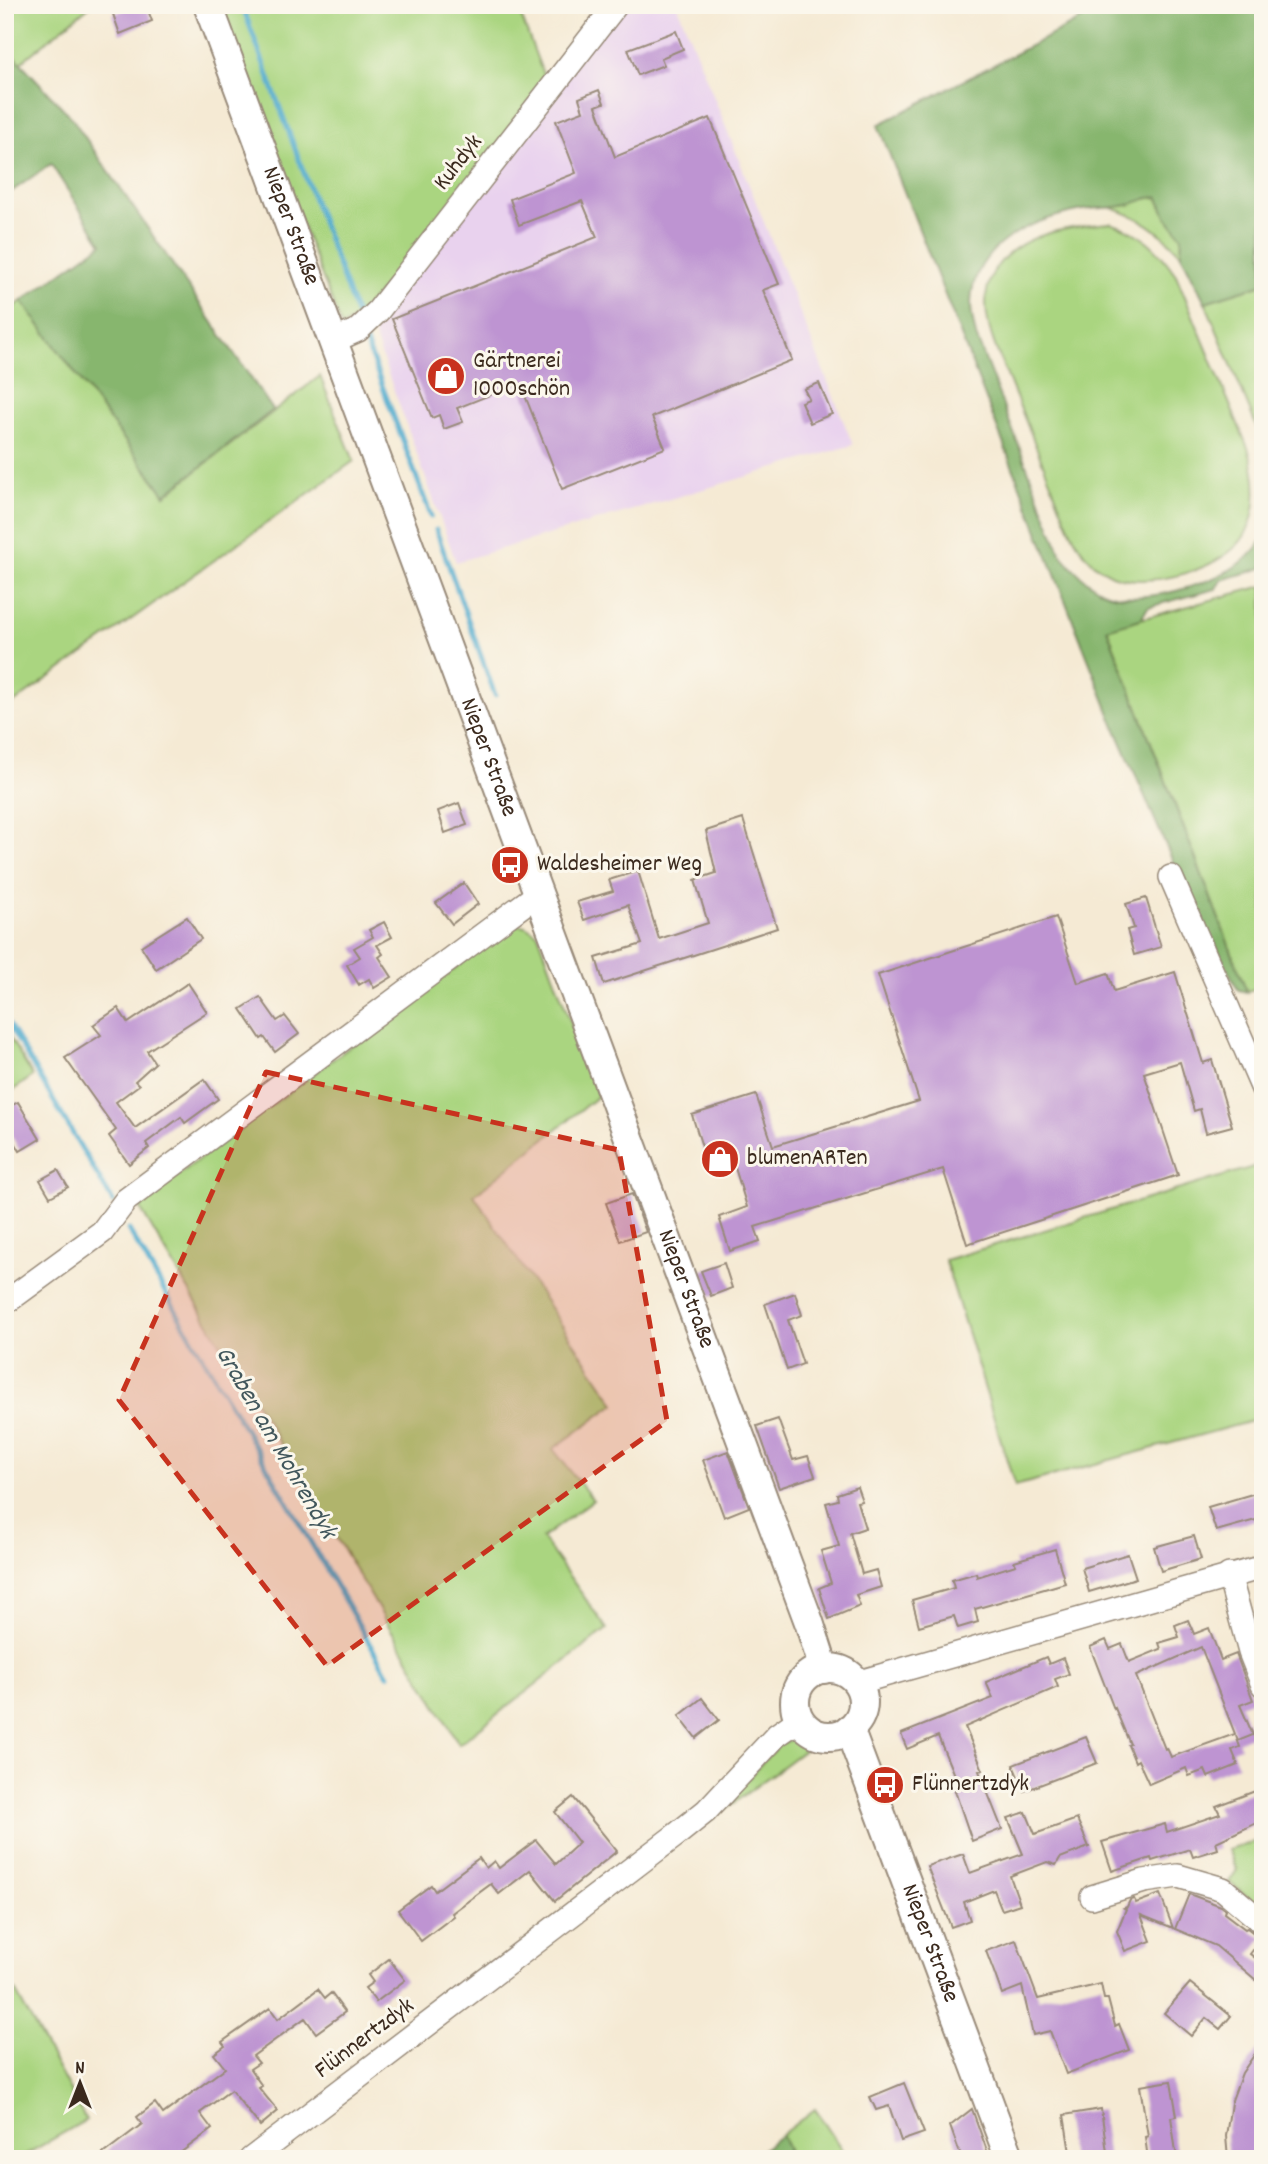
<svg xmlns="http://www.w3.org/2000/svg" width="1268" height="2164" font-family="Dekko,sans-serif">
	<rect width="100%" height="100%" fill="#fbf7ec"/>
	<filter id="ink" filterUnits="userSpaceOnUse"><feTurbulence type="fractalNoise" baseFrequency=".0143" numOctaves="2"/><feDisplacementMap in="SourceGraphic" scale="14" xChannelSelector="R" yChannelSelector="G"/><feConvolveMatrix kernelMatrix="1 2 1 2 8 2 1 2 1" color-interpolation-filters="sRGB"/></filter>
	<filter id="wash" filterUnits="userSpaceOnUse"><feTurbulence type="fractalNoise" baseFrequency=".00686" numOctaves="4" result="noise"/><feDisplacementMap in="SourceGraphic" scale="28" xChannelSelector="R" yChannelSelector="G"/><feGaussianBlur stdDeviation="1.57" result="paint"/><feColorMatrix in="noise" values="0 0 0 0 0 0 0 0 0 0 0 0 0 0 0 0 0 1.4 0 .05"/><feComposite in="paint" operator="in"/></filter>
	<g filter="url(#wash)">
		<rect width="100%" height="100%" fill="#f5ead4"/>
		<polygon fill="#e9d2ee" points="618,5 677,5 853,445 456,562 369,321"/>
		<g fill="#aad580" stroke="#72804f" stroke-width="2">
			<polygon points="5,5 91,5 20,63 5,46"/>
			<polygon points="216,5 517,5 549,90 361,314 342,327"/>
			<path d="M1145 197H1157L1166 216 1182 237 1181 254C1157 228 1142 218 1109 207L1129 205Z"/>
			<path d="M1110 223C1143 233 1157 247 1176 275L1248 448C1257 474 1260 510 1245 535 1225 569 1151 589 1115 576 1109 574 1102 569 1097 566 1089 560 1081 549 1076 541 1066 523 1059 503 1051 483 1038 452 1026 421 1013 390 1004 366 990 340 987 315 985 301 986 286 993 273 1015 233 1069 227 1110 223Z"/>
			<polygon points="1263,284 1263,442 1205,302"/>
			<polygon points="22,301 165,495 320,376 354,461 5,709 5,313"/>
			<polygon points="1263,586 1263,987 1247,992 1107,628"/>
			<polygon points="514,924 525,926 538,934 598,1096 474,1195 615,1404 553,1449 593,1500 542,1538 607,1629 459,1744 141,1210 142,1202"/>
			<polygon points="5,1030 33,1076 5,1096"/>
			<polygon points="1263,1164 1263,1418 1015,1486 945,1260"/>
			<polygon points="795,1739 807,1748 707,1823 779,1744"/>
			<polygon points="1263,1839 1263,1909 1229,1882 1237,1870 1228,1850"/>
			<polygon points="5,1972 86,2120 25,2155 27,2159 5,2159"/>
			<polygon points="815,2109 848,2159 776,2159 788,2150 781,2135"/>
		</g>
		<g fill="#87b66e" stroke="#617046" stroke-width="2">
			<path d="M1109 5H1263V284L1205 302 1181 254 1182 237 1166 216 1158 197C1145 197 1138 203 1127 205 1115 208 1102 208 1090 209 1037 217 972 242 971 304 971 315 974 326 976 336L1061 554C1073 569 1085 582 1102 591 1140 610 1241 579 1261 542H1263V568L1221 580 1216 589 1148 607 1141 619 1107 629 1247 992 1238 990 1177 871 1117 732 878 125Z"/>
			<polygon points="5,46 71,117 273,410 165,495 22,301 102,244 51,164 5,196"/>
			<polygon points="781,2135 788,2150 776,2159 750,2159"/>
		</g>
		<g fill="none" stroke-linecap="round" stroke-linejoin="round">
			<g stroke="#50abce" stroke-width="5">
				<polyline points="242,5 356,314"/>
				<polyline points="365,340 431,516"/>
				<polyline points="436,530 495,695"/>
				<polyline points="5,1018 113,1202"/>
				<polyline points="129,1230 388,1675"/>
			</g>
		</g>
		<g id="blocks">
			<g fill="#be94d2" fill-rule="evenodd">
				<polygon points="122,5 146,5 152,21 120,34 113,14 124,10"/>
				<polygon points="676,31 683,49 661,58 664,65 638,75 628,49"/>
				<polygon points="599,90 604,103 596,106 615,157 710,118 779,284 763,290 792,360 652,417 665,448 562,489 520,383 457,408 463,422 444,429 439,415 432,418 392,319 597,237 582,201 519,225 510,199 576,173 556,121 583,111 579,98"/>
				<polygon points="819,383 832,414 810,423 801,402 809,399 804,389"/>
				<polygon points="459,803 467,825 445,833 438,811"/>
				<polygon points="743,819 777,928 604,984 596,958 642,944 628,905 584,920 577,902 613,891 609,880 638,871 659,939 708,923 695,880 716,873 706,831"/>
				<polygon points="464,883 478,904 452,924 436,903"/>
				<polygon points="1146,898 1161,947 1134,955 1127,930 1134,928 1126,904"/>
				<polygon points="187,917 201,939 156,969 141,946"/>
				<polygon points="1056,917 1078,983 1108,973 1114,991 1175,972 1203,1063 1212,1060 1232,1126 1206,1133 1200,1109 1194,1111 1180,1062 1144,1073 1178,1175 967,1244 943,1169 755,1227 760,1241 730,1251 719,1217 747,1207 732,1158 708,1166 692,1115 756,1095 773,1146 919,1101 878,975"/>
				<polygon points="384,922 392,937 377,945 383,954 379,957 392,977 374,988 369,979 359,985 347,965 360,957 354,948 373,937 369,930"/>
				<polygon points="188,983 207,1012 147,1051 155,1063 135,1081 139,1085 116,1102 135,1128 204,1079 218,1099 185,1123 181,1117 146,1143 149,1148 129,1164 109,1136 116,1130 65,1058 101,1035 93,1025 118,1008 128,1023"/>
				<polygon points="260,997 277,1021 285,1016 299,1034 275,1052 264,1037 261,1039 241,1009"/>
				<polygon points="18,1102 40,1139 20,1151 5,1125 5,1109"/>
				<polygon points="58,1170 68,1187 50,1197 40,1180"/>
				<polygon points="632,1194 646,1232 620,1241 606,1203"/>
				<polygon points="724,1263 732,1288 711,1296 701,1271"/>
				<polygon points="795,1293 802,1315 788,1320 803,1364 787,1370 765,1304"/>
				<polygon points="778,1419 793,1460 808,1456 815,1476 779,1488 757,1426"/>
				<polygon points="728,1451 749,1507 724,1517 703,1460"/>
				<polygon points="857,1487 862,1501 857,1502 865,1528 850,1533 862,1574 876,1570 881,1587 856,1595 860,1606 829,1619 819,1588 831,1583 821,1551 839,1546 826,1503 838,1500 837,1494"/>
				<polygon points="1259,1492 1263,1505 1263,1518 1216,1531 1208,1507"/>
				<polygon points="1194,1536 1201,1559 1161,1571 1154,1547"/>
				<polygon points="1055,1549 1065,1583 975,1609 978,1622 958,1628 954,1616 919,1626 912,1600 954,1588 952,1580 976,1573 977,1577 1016,1565 1014,1561"/>
				<polygon points="1128,1554 1136,1578 1089,1592 1082,1568"/>
				<path d="M1188 1620 1194 1634 1209 1628 1221 1660 1236 1654 1253 1700 1240 1705 1253 1735 1238 1741 1236 1736 1240 1747 1232 1750 1238 1765 1208 1777 1205 1770 1189 1776 1186 1768 1149 1784 1138 1760 1135 1762 1128 1745 1130 1744 1115 1708 1114 1709 1090 1647 1106 1640 1110 1649 1122 1644 1129 1662 1161 1649 1159 1643 1179 1637 1175 1625ZM1201 1647 1235 1734 1171 1757 1167 1748 1165 1749 1136 1676Z"/>
				<polygon points="1046,1657 1049,1664 1063,1658 1069,1674 1055,1679 1058,1687 965,1727 983,1770 979,1771 1002,1829 972,1841 954,1788 954,1781 956,1780 938,1736 907,1749 901,1734 993,1698 986,1682"/>
				<polygon points="702,1698 719,1720 696,1738 679,1716"/>
				<polygon points="1086,1737 1097,1763 1024,1791 1013,1765"/>
				<polygon points="1263,1788 1263,1820 1216,1842 1218,1849 1193,1857 1190,1849 1152,1861 1151,1858 1112,1871 1102,1842 1165,1824 1167,1832 1220,1814 1216,1806"/>
				<polygon points="573,1797 617,1851 555,1901 530,1870 499,1894 491,1884 452,1913 454,1916 421,1941 398,1910 431,1885 435,1891 479,1858 486,1868 494,1861 499,1868 536,1840 556,1864 579,1843 555,1812"/>
				<polygon points="1026,1812 1035,1834 1077,1819 1089,1847 1060,1858 1056,1865 1047,1862 1010,1876 1020,1904 1002,1910 994,1890 964,1902 970,1920 951,1927 927,1866 963,1854 970,1873 1023,1854 1008,1818"/>
				<polygon points="1160,1894 1173,1928 1141,1915 1151,1941 1125,1951 1117,1931 1126,1909 1124,1908 1127,1907 1130,1900 1134,1899 1136,1903"/>
				<polygon points="1189,1894 1221,1906 1225,1909 1224,1913 1245,1929 1247,1928 1255,1934 1263,1937 1250,1954 1263,1964 1263,1986 1216,1946 1175,1929"/>
				<polygon points="1016,1940 1038,1999 1101,1984 1104,1999 1108,1999 1115,2026 1119,2024 1129,2050 1066,2074 1050,2031 1033,2035 1022,1986 1002,1994 994,1972 986,1951"/>
				<polygon points="389,1959 405,1980 376,2002 365,1988 373,1982 368,1975"/>
				<polygon points="1190,1983 1231,2016 1220,2029 1206,2018 1191,2036 1164,2013"/>
				<polygon points="318,1989 325,1998 331,1993 345,2012 316,2033 305,2018 253,2056 259,2063 250,2069 262,2086 259,2088 278,2111 260,2126 231,2090 200,2113 212,2129 172,2159 96,2159 142,2124 137,2117 155,2103 163,2114 225,2068 214,2054 225,2046 222,2042 270,2008 278,2019"/>
				<polygon points="1263,2042 1263,2159 1228,2159 1226,2136 1231,2103 1242,2073"/>
				<polygon points="1171,2081 1177,2116 1171,2117 1177,2159 1148,2159 1145,2137 1148,2136 1140,2086"/>
				<polygon points="904,2083 924,2133 901,2141 889,2106 876,2110 870,2097"/>
				<polygon points="972,2109 990,2159 962,2159 950,2126"/>
				<polygon points="1101,2109 1108,2159 1071,2159 1064,2115"/>
			</g>
		</g>
	</g>
	<g filter="url(#ink)">
		<use href="#blocks" fill-opacity="0" stroke="#988a79" stroke-width="2"/>
		<g fill="none" stroke-linecap="round" stroke-linejoin="round">
			<defs>
				<g id="minor">
					<polyline points="333,341 358,330 378,311 616,5"/>
					<polyline points="1171,877 1263,1089"/>
					<polyline points="5,1303 102,1232 126,1200 539,893"/>
					<polyline points="1229,1575 1250,1652 1263,1685"/>
					<polyline points="856,1683 1263,1567"/>
					<polyline points="1092,1897 1144,1881 1178,1876 1223,1889 1263,1923"/>
					<polyline points="251,2159 676,1835 706,1811 777,1735 800,1719"/>
				</g>
				<g id="major">
					<path id="s1" d="M208 5 809 1622 824 1669"/>
					<circle cx="829" cy="1702" r="34"/>
					<path id="s2" d="M849 1729 1010 2159"/>
				</g>
			</defs>
			<use href="#minor" stroke="#988a79" stroke-width="26"/>
			<use href="#major" stroke="#988a79" stroke-width="32"/>
			<use href="#minor" stroke="#fff" stroke-width="23"/>
			<use href="#major" stroke="#fff" stroke-width="28"/>
		</g>
	</g>
	<path fill="#c8321e" fill-opacity="0.2" stroke="#c8321e" stroke-width="5" stroke-dasharray="14 9" stroke-linejoin="round" d="M266 1072 619 1150 667 1421 327 1666 119 1400Z"/>
	<defs>
		<symbol id="shop-disc" viewBox="-11 -11 22 22"><circle r="9.5" fill="#c8321e" stroke="#fbf7ec"/><path d="M-5-2.5h2.3a2.7 3.5 0 0 1 5.4 0H5L5.5 6h-11ZM-1.5-2.5h3a1.5 2.3 0 0 0-3 0Z" fill="#fff"/></symbol>
		<symbol id="bus-disc" viewBox="-11 -11 22 22"><circle r="9.5" fill="#c8321e" stroke="#fbf7ec"/><path d="M-5-6H5V4H4V6H2V4H-2V6H-4V4H-5ZM-3.5-4V0h7V-4ZM-3.5 1.2v1.5H-2V1.2ZM2 1.2v1.5H3.5V1.2Z" fill="#fff"/></symbol>
	</defs>
	<g fill-rule="evenodd">
		<use href="#shop-disc" x="424" y="354" width="44" height="44"/>
		<use href="#bus-disc" x="488" y="843" width="44" height="44"/>
		<use href="#shop-disc" x="698" y="1137" width="44" height="44"/>
		<use href="#bus-disc" x="863" y="1763" width="44" height="44"/>
	</g>
	<g text-anchor="middle" dominant-baseline="central" stroke-width="6" stroke-linejoin="round" paint-order="stroke">
		<g font-size="24" fill="#3b2a1e" stroke="#fbf7ec">
			<text transform="translate(459 163) rotate(-52)">Kuhdyk</text>
			<text stroke="none"><textPath href="#s1" startOffset="236">Nieper Straße</textPath></text>
			<text stroke="none"><textPath href="#s1" startOffset="803">Nieper Straße</textPath></text>
			<text stroke="none"><textPath href="#s1" startOffset="1370">Nieper Straße</textPath></text>
			<text stroke="none"><textPath href="#s2" startOffset="229">Nieper Straße</textPath></text>
			<text transform="translate(365 2039) rotate(-37)">Flünnertzdyk</text>
		</g>
		<g font-size="24" fill="#3b2a1e" stroke="#fbf7ec" text-anchor="start">
			<text x="473" y="362">Gärtnerei<tspan x="473" dy="28">1000schön</tspan></text>
			<text x="537" y="865">Waldesheimer Weg</text>
			<text x="747" y="1159">blumenARTen</text>
			<text x="912" y="1785">Flünnertzdyk</text>
		</g>
		<g font-size="26" font-style="italic" fill="#42575c" stroke="#fbf7ec">
			<text transform="translate(275 1443) rotate(60)">Graben am Mohrendyk</text>
		</g>
	</g>
	<rect width="1268" height="2164" fill="none" stroke="#fbf7ec" stroke-width="28"/>
	<g transform="translate(80 2083)" stroke="#fbf7ec" stroke-width="5" paint-order="stroke">
	<path d="M0-5L12 26L0 18L-12 26Z" fill="#3b2a1e"/>
	<text y="-10" font-size="19" font-weight="bold" text-anchor="middle" fill="#3b2a1e">N</text>
	</g>
</svg>
